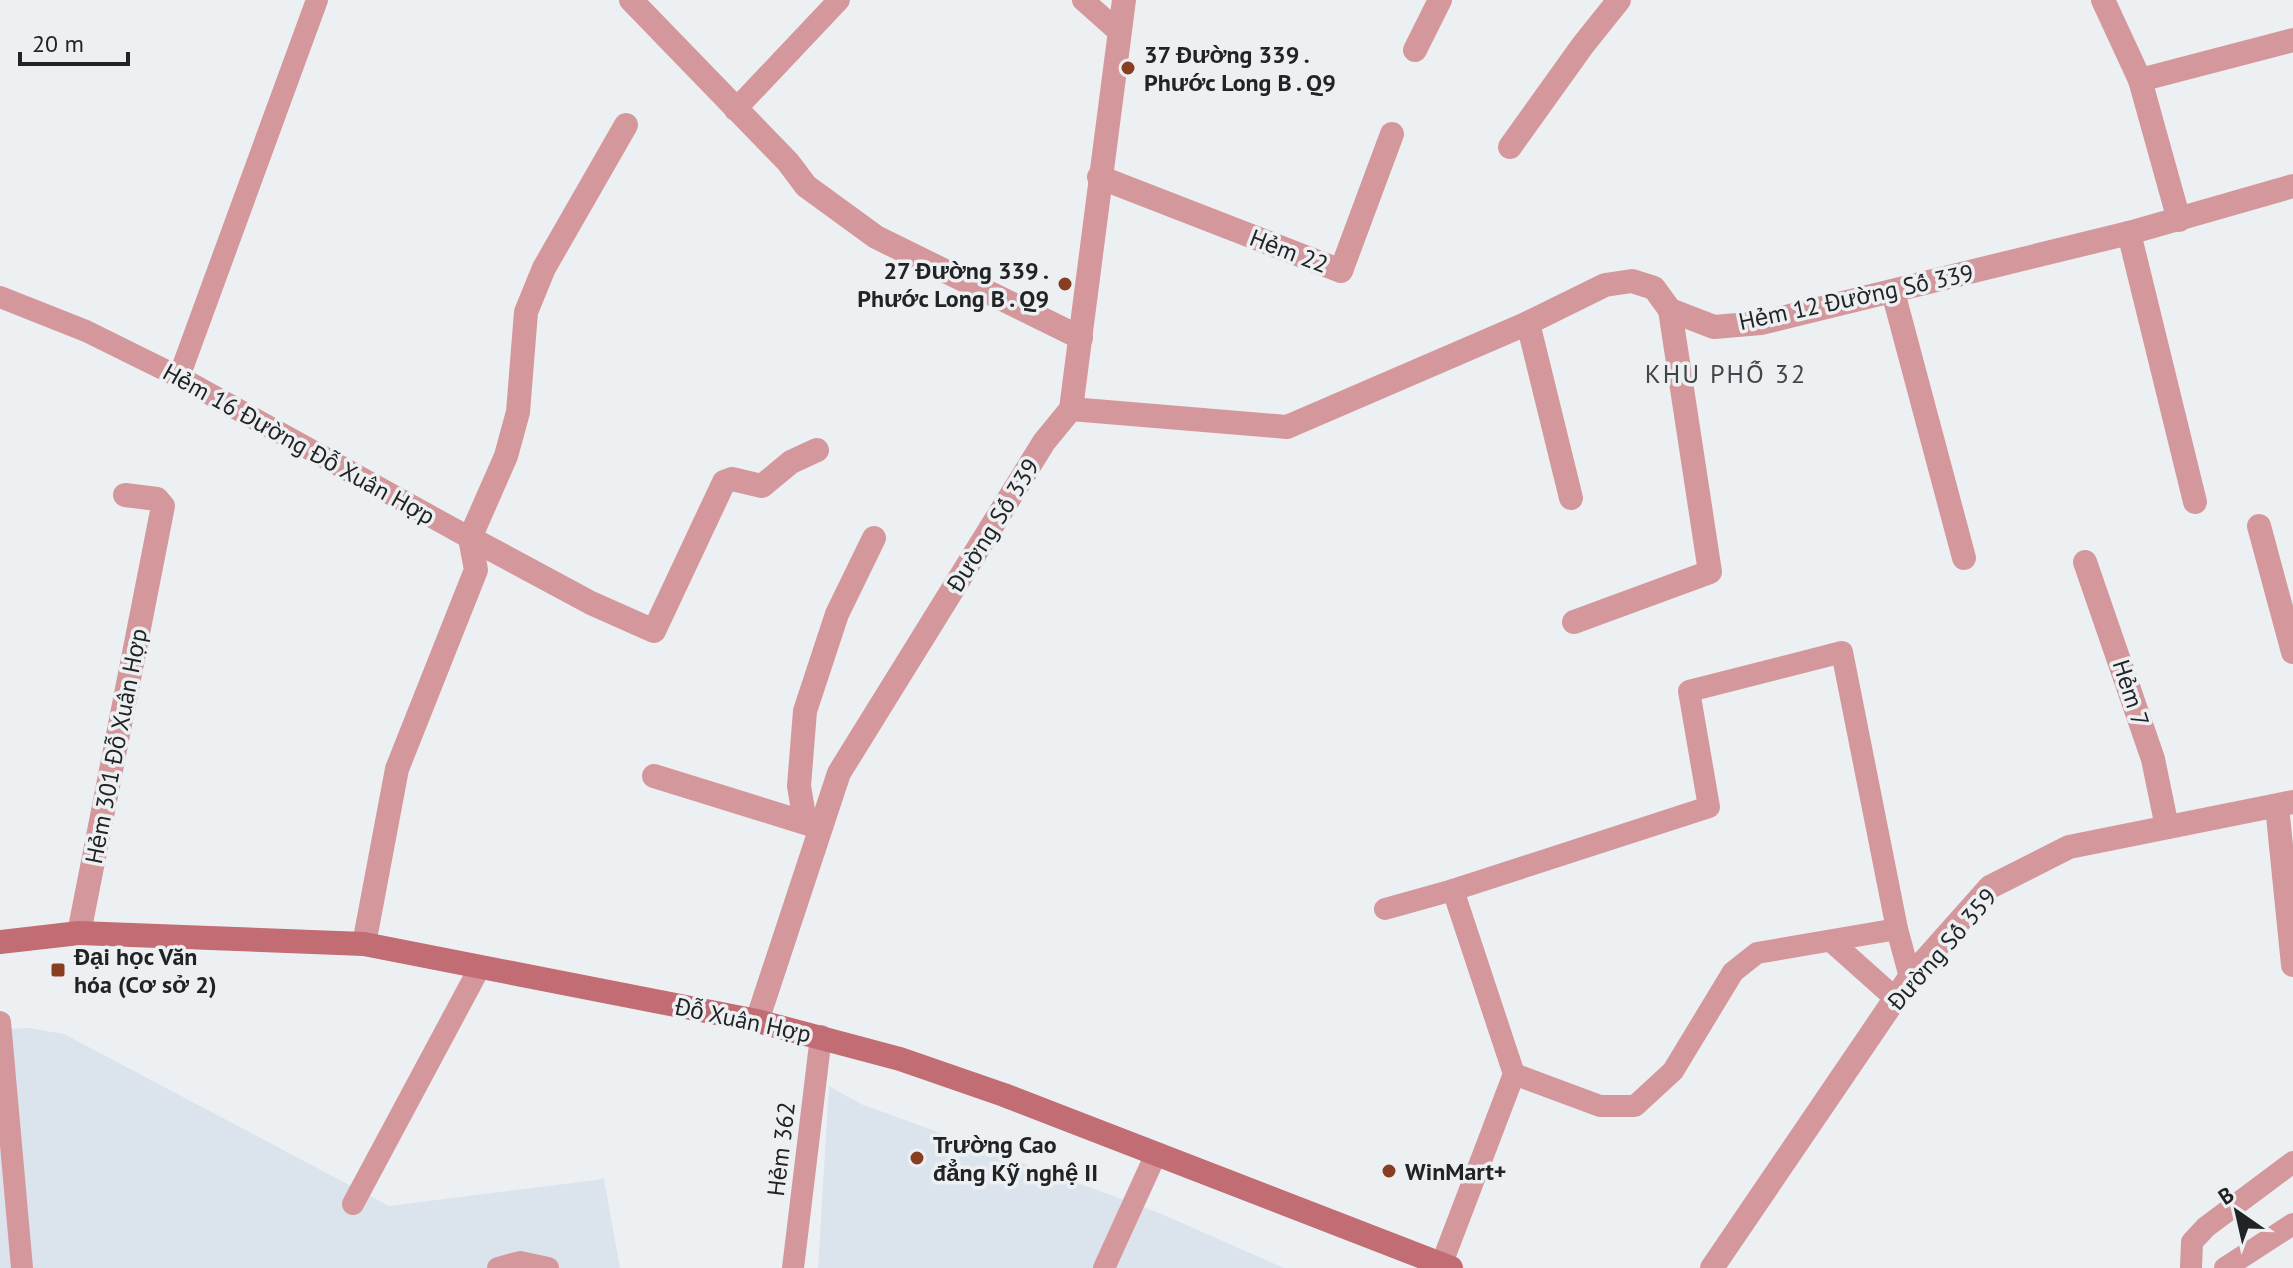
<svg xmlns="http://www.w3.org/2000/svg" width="2293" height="1268" font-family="'PT Sans',sans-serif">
	<rect width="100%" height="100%" fill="#edf0f3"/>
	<g fill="#dbe4ed">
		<polygon points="29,1028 64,1034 389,1206 604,1179 620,1268 0,1268 0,1029"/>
		<polygon points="829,1086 861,1104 1157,1212 1284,1268 818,1268"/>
	</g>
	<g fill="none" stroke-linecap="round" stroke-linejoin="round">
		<g stroke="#d4989c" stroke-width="22">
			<polyline points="1083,0 1119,32"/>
			<polyline points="735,110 839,0"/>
			<polyline points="0,297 86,331 179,377 470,538"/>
			<polyline points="179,377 317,0"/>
			<polyline points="1385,909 1453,890 1709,807 1689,691 1842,652 1897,929"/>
			<polyline points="1831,941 1896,999"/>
			<polyline points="0,1022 22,1268"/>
			<polyline points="1514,1074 1600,1106 1635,1106 1673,1071 1733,972 1757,953 1897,929 1910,977"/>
			<polyline points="353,1204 480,967"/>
			<polyline points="1442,1263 1514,1074 1453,890"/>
			<polyline points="498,1268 520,1262 548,1268"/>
			<polyline points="793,1268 821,1036"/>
			<polyline points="1104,1268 1156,1154"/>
			<polyline points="2191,1268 2192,1242 2206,1227 2293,1162"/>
			<polyline points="2225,1268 2293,1224"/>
		</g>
		<g stroke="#d4989c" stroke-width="24">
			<polyline points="631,0 788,162 806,186 876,237 1081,338"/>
			<polyline points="2103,0 2140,80 2179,220"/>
			<polyline points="1415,50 1440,0"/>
			<polyline points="2140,80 2293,40"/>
			<polyline points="1510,147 1583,45 1619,0"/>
			<polyline points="1099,177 1341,271 1392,134"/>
			<polyline points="2129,233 2195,502"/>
			<polyline points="1893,292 1964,558"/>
			<polyline points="1528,323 1571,498"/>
			<polyline points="1071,409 1287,427 1528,323 1605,285 1632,281 1654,288 1670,310 1714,327 1761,323 2129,233 2293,186"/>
			<polyline points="2259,526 2293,652"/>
			<polyline points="470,538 591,603 654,631 724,482 732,479 762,486 791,462 817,450"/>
			<polyline points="470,538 506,456 518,412 526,312 544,268 626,125"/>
			<polyline points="2085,562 2153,759 2167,827"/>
			<polyline points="1574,622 1710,572 1670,310"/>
			<polyline points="654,776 815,826"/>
			<polyline points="2277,806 2293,965"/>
			<polyline points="805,822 799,786 805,711 837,614 874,538"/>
			<polyline points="79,933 163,506 157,499 125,495"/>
			<polyline points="364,944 397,769 476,570 470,538"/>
			<polyline points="757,1021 839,773 1044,442 1071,409 1124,0"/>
			<polyline points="1712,1268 1910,977 1990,887 2069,847 2293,802"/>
		</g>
		<polyline stroke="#c26c74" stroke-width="24" points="0,942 79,933 364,944 757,1021 900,1059 1004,1095 1451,1268"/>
	</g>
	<g fill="#873e21" stroke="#edf0f3" stroke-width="3">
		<circle cx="1128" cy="68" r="8"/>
		<circle cx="1065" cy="284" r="8"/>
		<rect x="50" y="962" width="16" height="16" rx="4"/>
		<circle cx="917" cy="1158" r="8"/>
		<circle cx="1389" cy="1171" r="8"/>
	</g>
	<g text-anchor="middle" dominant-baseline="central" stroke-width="7" stroke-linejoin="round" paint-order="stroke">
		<g font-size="24" font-weight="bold" fill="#222324" stroke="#edf0f3" text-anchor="start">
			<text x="1144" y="54">37 Đường 339 .<tspan x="1144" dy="28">Phước Long B . Q9</tspan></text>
			<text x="1049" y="270" text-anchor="end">27 Đường 339 .<tspan x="1049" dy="28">Phước Long B . Q9</tspan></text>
			<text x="74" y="956">Đại học Văn<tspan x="74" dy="28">hóa (Cơ sở 2)</tspan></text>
			<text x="933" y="1144">Trường Cao<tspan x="933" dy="28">đẳng Kỹ nghệ II</tspan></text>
			<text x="1405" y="1171">WinMart+</text>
		</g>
		<g font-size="24" fill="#222324" stroke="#edf0f3">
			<text transform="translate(1289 251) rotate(21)">Hẻm 22</text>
			<text transform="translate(1856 297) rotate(-12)">Hẻm 12 Đường Số 339</text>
			<text transform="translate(299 444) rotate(29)">Hẻm 16 Đường Đỗ Xuân Hợp</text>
			<text transform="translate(993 525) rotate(-58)">Đường Số 339</text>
			<text transform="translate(2131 693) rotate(72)">Hẻm 7</text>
			<text transform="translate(116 746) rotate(-79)">Hẻm 301 Đỗ Xuân Hợp</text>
			<text transform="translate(1942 949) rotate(-49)">Đường Số 359</text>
			<text transform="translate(743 1020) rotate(12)">Đỗ Xuân Hợp</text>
			<text transform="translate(781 1149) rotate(-83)">Hẻm 362</text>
		</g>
		<g font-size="26" letter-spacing="2" fill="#434649" stroke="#edf0f3">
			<text x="1726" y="373">KHU PHỐ 32</text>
		</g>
	</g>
	<g transform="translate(2237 1212) rotate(326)" stroke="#edf0f3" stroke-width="6" paint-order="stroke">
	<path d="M0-6L14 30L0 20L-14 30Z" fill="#222324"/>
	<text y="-12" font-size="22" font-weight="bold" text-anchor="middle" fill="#222324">B</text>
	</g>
	<path d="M20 52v12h108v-12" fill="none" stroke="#222324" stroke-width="4"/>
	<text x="32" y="52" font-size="24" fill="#222324" stroke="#edf0f3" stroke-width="6" paint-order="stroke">20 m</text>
</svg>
